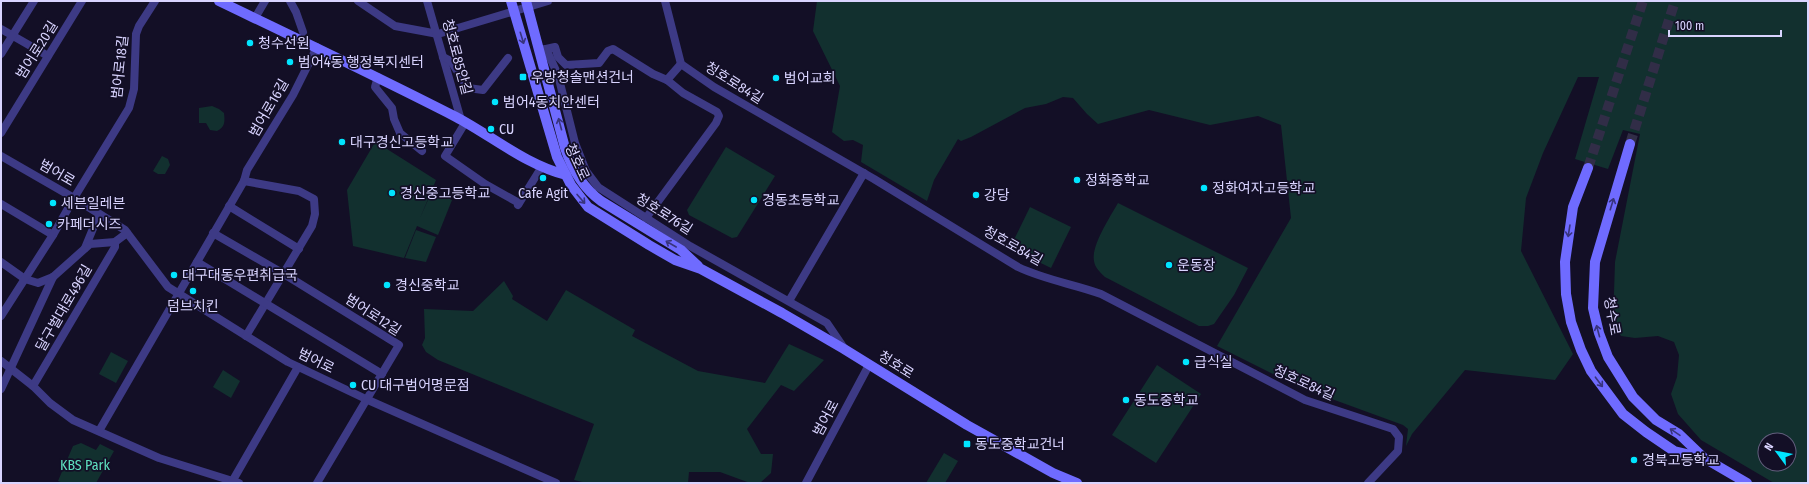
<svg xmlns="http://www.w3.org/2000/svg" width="1809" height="484" font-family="'Fira Sans Condensed','Noto Sans KR',sans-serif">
	<rect width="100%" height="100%" fill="#130f26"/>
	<g fill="#12302f" fill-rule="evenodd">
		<path d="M817 1H1808V483H1774L1701 440 1678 414 1671 394 1677 377 1679 355 1674 342 1658 336 1635 338 1621 336 1613 323 1615 262 1640 134 1623 130 1608 169 1575 159 1599 77H1578L1543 153 1526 198 1521 251 1573 354 1555 380 1465 370 1412 434 1406 446 1408 429 1403 425 1299 387 1217 346 1291 218 1281 125 1258 116 1210 125 1149 110 1098 124 1087 114 1073 98 1063 97 1046 104 1025 108 971 137 961 141 958 139 934 180 927 201 861 162 863 145 853 140 844 141 832 132 840 86 813 31ZM1765 440H1789V464H1765Z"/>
		<path d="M212 106 219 109 224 113C225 122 225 127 217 131L210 130 206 123H199V108Z"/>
		<polygon points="374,144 379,144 436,180 420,218 432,191 452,200 438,235 417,226 404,258 353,246 347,190"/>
		<polygon points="726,147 775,176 737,237 732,238 689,215 687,210"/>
		<polygon points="162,156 168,159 170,165 165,174 158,174 153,171"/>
		<path d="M1118 203 1248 268 1234 295 1214 324 1208 326H1199L1105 277C1100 272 1095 268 1094 261 1091 246 1110 217 1118 203Z"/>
		<polygon points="1030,207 1071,227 1051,268 1010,248"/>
		<polygon points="416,230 436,237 426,262 405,258"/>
		<polygon points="504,281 513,296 512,299 547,321 566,290 635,330 632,336 698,371 765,383 789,344 824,360 794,391 781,385 747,429 761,454 773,454 771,473 760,483 750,483 720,472 689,472 688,483 587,483 574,480 594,424 438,360 426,352 422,345 425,338 424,309 473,311"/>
		<polygon points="111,352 128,361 116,383 99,374"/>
		<polygon points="1157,365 1201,394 1156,463 1112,435"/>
		<polygon points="223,370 240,381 231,398 213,387"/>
		<polygon points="81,443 96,450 100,444 114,451 96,483 63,483 58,481 73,446"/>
		<polygon points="944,453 958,461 945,483 926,483"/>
	</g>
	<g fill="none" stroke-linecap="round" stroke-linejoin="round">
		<g stroke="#312d47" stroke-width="10" stroke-dasharray="10 5" stroke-linecap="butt">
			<polyline points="1630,144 1675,1"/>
			<polyline points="1588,168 1643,1"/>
		</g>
		<g stroke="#3d3a85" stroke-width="8">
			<polyline points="290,1 296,12 303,32"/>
			<polyline points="358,1 395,26 438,34 548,1"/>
			<polyline points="427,1 461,120"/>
			<path d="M665 1 681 64 714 87 874 179 1018 267C1045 280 1074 284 1101 294L1305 400 1393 429 1399 437 1398 451 1368 483"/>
			<polyline points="255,18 265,1"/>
			<polyline points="1,29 48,56"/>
			<polyline points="546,49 555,47 558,57 566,65 599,63 608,51 613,49 653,74 667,80 683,93 717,112 719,116 716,123 646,218"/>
			<polyline points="539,50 546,49 558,75 575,143 586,171 598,187 690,246 827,323 844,348"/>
			<polyline points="1,54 34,1"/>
			<polyline points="443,57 451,61 468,88 483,90 508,58"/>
			<polyline points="378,77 375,87 392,108 394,119 400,133 422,151"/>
			<polyline points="667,80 681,64"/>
			<polyline points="465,123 445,156 485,184 519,203"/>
			<polyline points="1,133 82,1"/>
			<polyline points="1,156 74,198 125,230 168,287 288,362 368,400 556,483"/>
			<polyline points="244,181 299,191 314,199 315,214 312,226 246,336"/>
			<polyline points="1,204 53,235"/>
			<polyline points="518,205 541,168"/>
			<polyline points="229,206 299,249"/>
			<polyline points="213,233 284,274 399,345 317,483"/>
			<polyline points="85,248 99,214"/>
			<polyline points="1,262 25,279 38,283 53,277 90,244 115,242 127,233"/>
			<polyline points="197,262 382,374"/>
			<polyline points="789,301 864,173"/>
			<polyline points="1,316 53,235 74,198 129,108 134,89 136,34 139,26 155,1"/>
			<polyline points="1,361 33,386 50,403 73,420 159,458 239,483"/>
			<polyline points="33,386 115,247 115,242"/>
			<polyline points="1,389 53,277"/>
			<polyline points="99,431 244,181 247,170 293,95 317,47"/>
			<polyline points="233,480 298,367"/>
			<polyline points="806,483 869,365"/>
		</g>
		<g stroke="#6f6bff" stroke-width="10">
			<path d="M219 1C298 39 378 77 456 117 492 136 526 165 566 175"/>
			<polyline points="511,1 557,157 571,185 588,207 649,245 675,260 701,269 782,313 844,349 967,425 1053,473 1077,483"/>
			<path d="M526 1 565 148C572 169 583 188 601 201L681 250 698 266"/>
			<polyline points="1630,144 1595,262 1593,308 1599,333 1608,357 1633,397 1656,420 1679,434 1704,458 1747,483"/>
			<polyline points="1588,168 1573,207 1565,262 1566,294 1571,322 1581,350 1591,371 1623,414 1646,432 1674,451 1704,458"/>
		</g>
	</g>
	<defs><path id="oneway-shaft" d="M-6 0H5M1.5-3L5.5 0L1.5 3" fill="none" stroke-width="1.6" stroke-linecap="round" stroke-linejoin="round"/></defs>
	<g stroke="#38347d">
		<use href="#oneway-shaft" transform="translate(522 38) rotate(73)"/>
		<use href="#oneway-shaft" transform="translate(560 124) rotate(-105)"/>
		<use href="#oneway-shaft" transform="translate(581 199) rotate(49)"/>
		<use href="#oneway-shaft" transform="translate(1612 204) rotate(-73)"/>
		<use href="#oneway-shaft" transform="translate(1569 231) rotate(99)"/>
		<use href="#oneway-shaft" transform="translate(671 244) rotate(-150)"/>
		<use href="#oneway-shaft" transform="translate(1598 331) rotate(-105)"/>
		<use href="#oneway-shaft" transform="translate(1599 382) rotate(53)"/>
		<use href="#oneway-shaft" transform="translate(1675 432) rotate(-146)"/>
	</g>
	<g fill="#00e5ff" stroke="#130f26" stroke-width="1.5">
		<circle cx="250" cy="43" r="4"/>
		<circle cx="290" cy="62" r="4"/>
		<rect x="519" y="73" width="8" height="8" rx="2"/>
		<circle cx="776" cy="78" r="4"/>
		<circle cx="495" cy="102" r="4"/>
		<circle cx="491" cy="129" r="4"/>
		<circle cx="342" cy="142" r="4"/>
		<circle cx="543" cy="178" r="4"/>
		<circle cx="1077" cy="180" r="4"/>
		<circle cx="1204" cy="188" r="4"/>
		<circle cx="392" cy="193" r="4"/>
		<circle cx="976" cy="195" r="4"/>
		<circle cx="754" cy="200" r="4"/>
		<circle cx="53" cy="203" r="4"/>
		<circle cx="49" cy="224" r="4"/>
		<circle cx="1169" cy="265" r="4"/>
		<circle cx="174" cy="275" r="4"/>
		<circle cx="387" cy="285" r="4"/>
		<circle cx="193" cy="291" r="4"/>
		<circle cx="1186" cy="362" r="4"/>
		<circle cx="353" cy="385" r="4"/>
		<circle cx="1126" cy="400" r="4"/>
		<rect x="963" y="440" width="8" height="8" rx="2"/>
		<circle cx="1634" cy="460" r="4"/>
	</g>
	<g text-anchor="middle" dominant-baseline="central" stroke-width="3.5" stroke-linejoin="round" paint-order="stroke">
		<g font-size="14" fill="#d9d4ff" stroke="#130f26" text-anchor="start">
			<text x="258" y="43">청수선원</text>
			<text x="298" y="62">범어4동 행정복지센터</text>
			<text x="531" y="77">우방청솔맨션건너</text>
			<text x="784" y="78">범어교회</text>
			<text x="503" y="102">범어4동치안센터</text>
			<text x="499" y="129">CU</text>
			<text x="350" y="142">대구경신고등학교</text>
			<text x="1085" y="180">정화중학교</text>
			<text x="1212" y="188">정화여자고등학교</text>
			<text x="400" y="193">경신중고등학교</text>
			<text x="543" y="193" text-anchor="middle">Cafe Agit</text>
			<text x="984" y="195">강당</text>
			<text x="762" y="200">경동초등학교</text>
			<text x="61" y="203">세븐일레븐</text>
			<text x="57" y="224">카페더시즈</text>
			<text x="1177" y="265">운동장</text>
			<text x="182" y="275">대구대동우편취급국</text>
			<text x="395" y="285">경신중학교</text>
			<text x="193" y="306" text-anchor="middle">덤브치킨</text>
			<text x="1194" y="362">급식실</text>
			<text x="361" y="385">CU 대구범어명문점</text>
			<text x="1134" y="400">동도중학교</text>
			<text x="975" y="444">동도중학교건너</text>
			<text x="1642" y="460">경북고등학교</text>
		</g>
		<g font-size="14" fill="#d9d4ff" stroke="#130f26">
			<text transform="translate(37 50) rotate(-58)">범어로20길</text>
			<text transform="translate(457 57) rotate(75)">청호로85안길</text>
			<text transform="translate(120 67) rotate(-84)">범어로18길</text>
			<text transform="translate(734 83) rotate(32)">청호로84길</text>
			<text transform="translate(269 108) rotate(-60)">범어로16길</text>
			<text transform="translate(577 162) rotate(65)">청호로</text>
			<text transform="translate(57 173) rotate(30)">범어로</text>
			<text transform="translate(664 214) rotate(32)">청호로76길</text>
			<text transform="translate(1013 246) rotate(29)">청호로84길</text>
			<text transform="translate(64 308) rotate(-60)">달구벌대로496길</text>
			<text transform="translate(373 315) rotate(33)">범어로12길</text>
			<text transform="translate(1612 316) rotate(80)">청수로</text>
			<text transform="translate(316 361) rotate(26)">범어로</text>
			<text transform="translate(896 365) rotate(32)">청호로</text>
			<text transform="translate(1304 383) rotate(24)">청호로84길</text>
			<text transform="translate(826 418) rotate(-62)">범어로</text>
		</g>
		<g font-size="14" fill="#5fe0c0" stroke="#130f26">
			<text x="85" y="465">KBS Park</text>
		</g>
	</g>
	<rect width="1809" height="484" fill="none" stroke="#d9d4ff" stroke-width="4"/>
	<g transform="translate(1777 452) rotate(302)"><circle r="19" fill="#130f26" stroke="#625e7d"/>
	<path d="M0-3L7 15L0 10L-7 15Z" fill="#00e5ff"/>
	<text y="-6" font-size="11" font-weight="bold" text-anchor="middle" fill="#d9d4ff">N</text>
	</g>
	<path d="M1669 30v6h112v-6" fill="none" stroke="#d9d4ff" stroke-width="2"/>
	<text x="1675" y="30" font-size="12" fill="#d9d4ff" stroke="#130f26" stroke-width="3" paint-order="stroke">100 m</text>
</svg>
